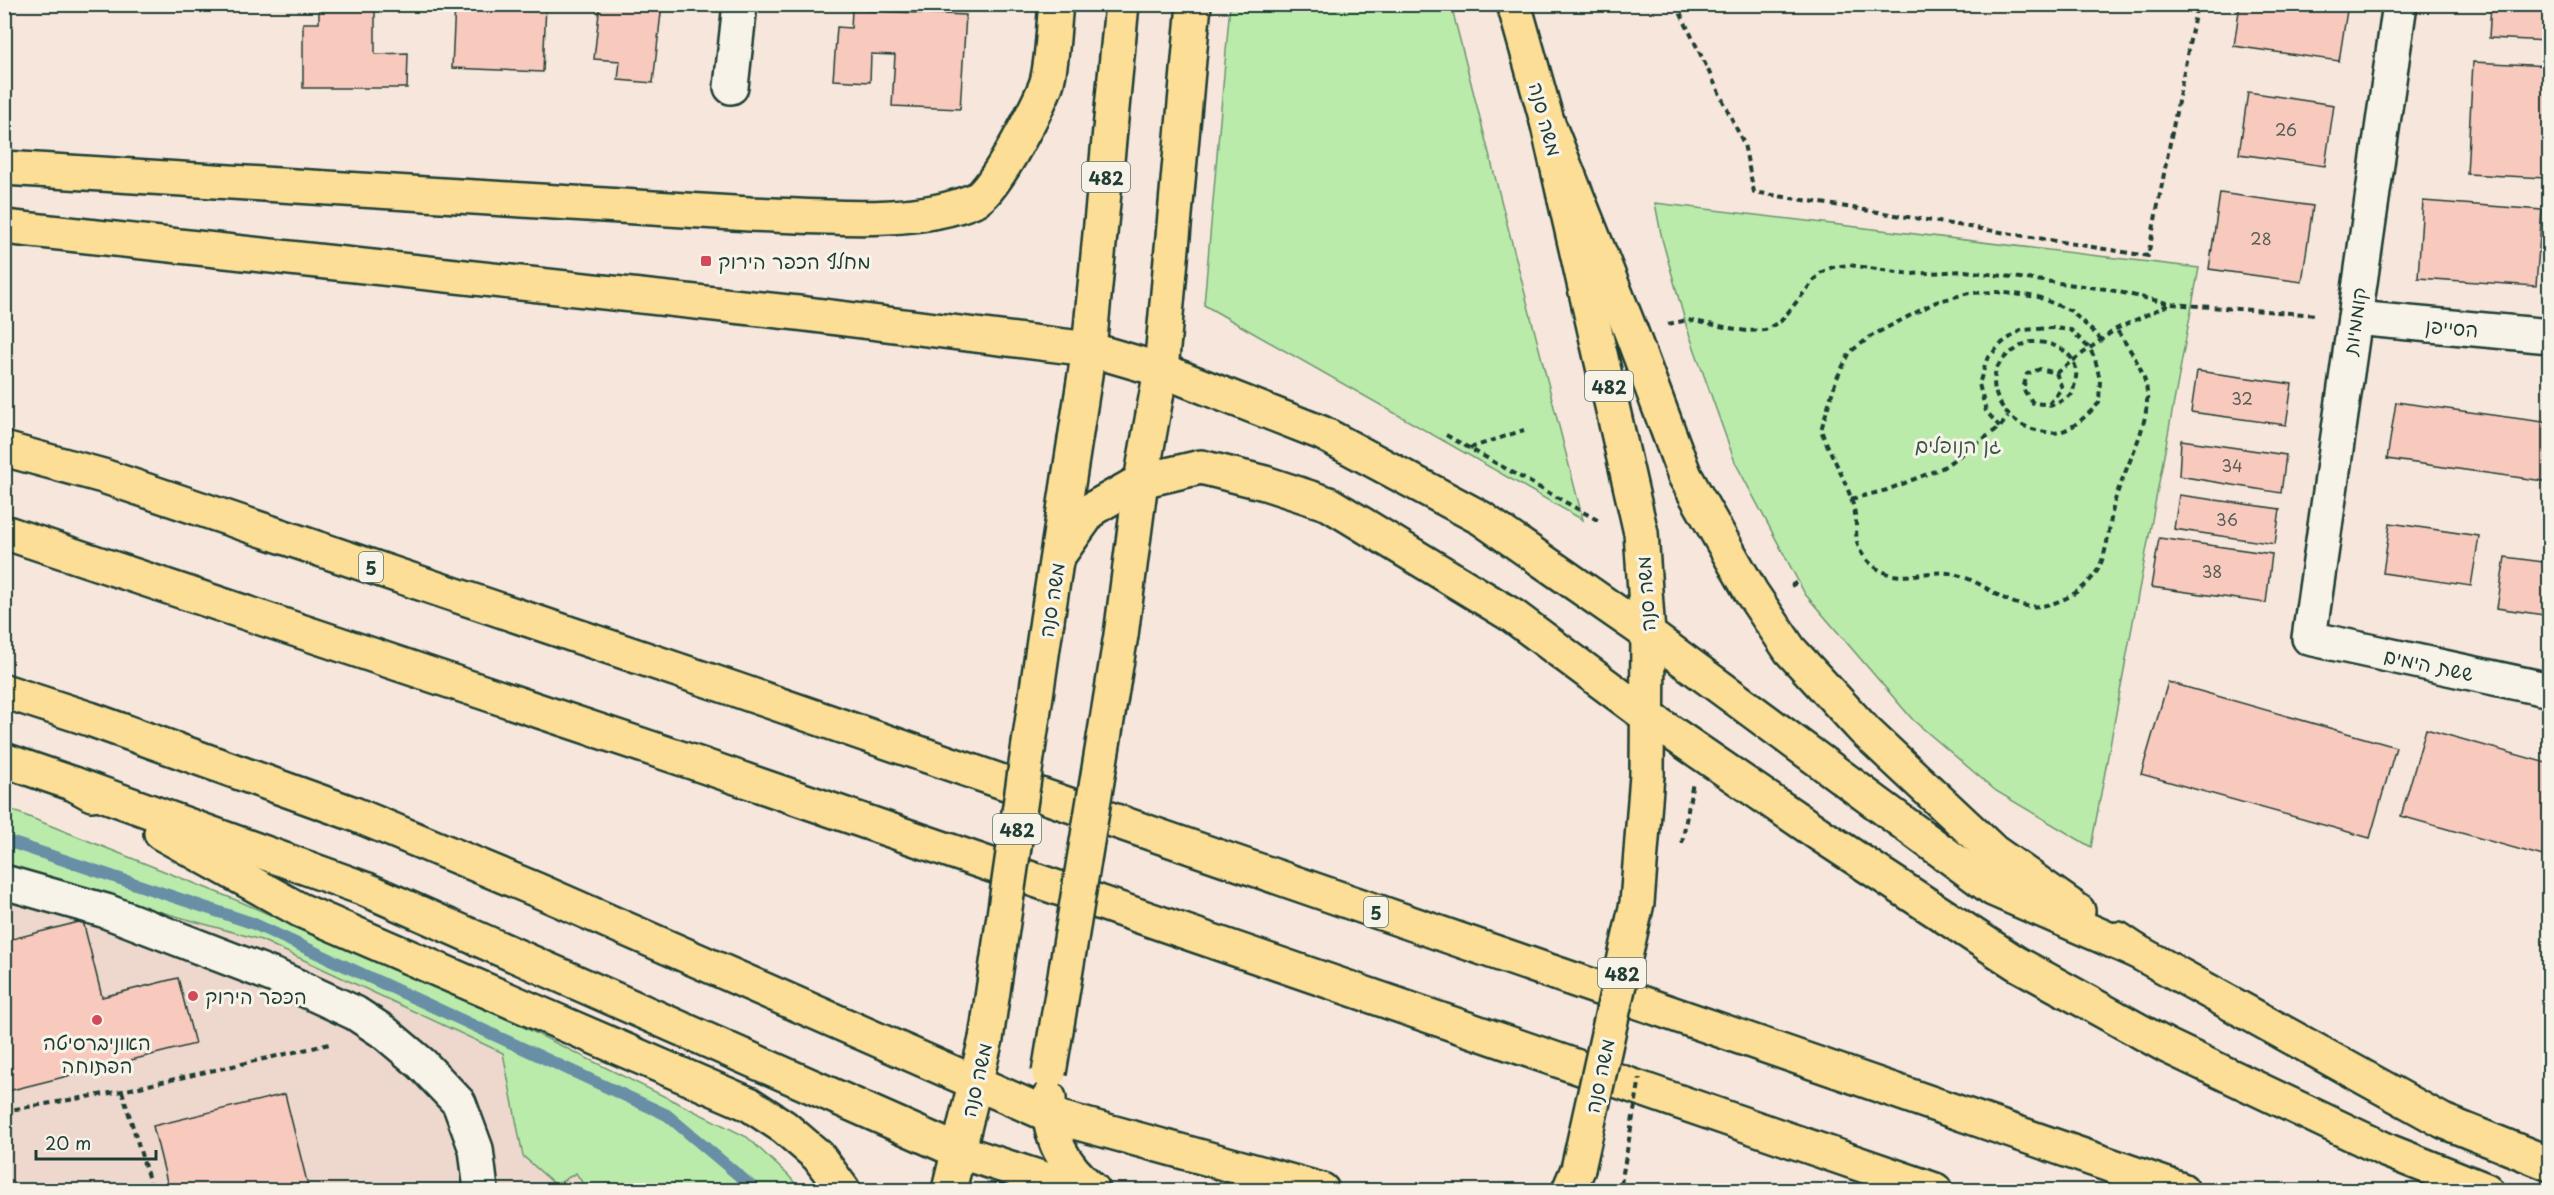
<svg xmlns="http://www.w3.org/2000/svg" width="2554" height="1195" font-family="'Playpen Sans','Playpen Sans Hebrew',sans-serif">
	<rect width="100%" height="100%" fill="#f7e6db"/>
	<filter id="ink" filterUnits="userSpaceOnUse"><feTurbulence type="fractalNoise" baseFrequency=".0167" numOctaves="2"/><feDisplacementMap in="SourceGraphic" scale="12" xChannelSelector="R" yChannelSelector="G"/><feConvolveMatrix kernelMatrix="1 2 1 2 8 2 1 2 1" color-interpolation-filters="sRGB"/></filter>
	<g filter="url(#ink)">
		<polygon fill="#eed7cc" points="4,868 261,940 503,1053 719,1190 5,1190"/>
		<g fill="#baebab" stroke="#6c9470" stroke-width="1.5">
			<polygon points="1230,5 1451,5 1583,520 1204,305"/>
			<polygon points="1655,203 2199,268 2091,847 1996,791 1913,720 1805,594 1735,462 1687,328 1662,239"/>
			<polygon points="4,807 241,902 507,1019 747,1137 788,1175 801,1190 587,1190 576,1173 556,1185 523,1156 503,1053 261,940 5,868"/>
		</g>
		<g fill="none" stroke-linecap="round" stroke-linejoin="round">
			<polyline stroke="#688fa6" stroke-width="12" points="4,840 252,923 667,1115 756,1190"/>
		</g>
		<g fill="#f8c9bd" stroke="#1f3d34" stroke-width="1.5">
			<polygon points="319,4 375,4 375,54 408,53 407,88 303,88 303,23 319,23"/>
			<polygon points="455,4 546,4 543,72 452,68"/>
			<polygon points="600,4 662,4 653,83 618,80 620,61 594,59"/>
			<polygon points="2240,4 2348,4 2339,61 2234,46"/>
			<polygon points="2491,4 2550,4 2550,41 2489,38"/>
			<polygon points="852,10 966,15 960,109 892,106 895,55 871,54 870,82 833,80 837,27 851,28"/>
			<polygon points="2473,62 2550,66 2546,178 2467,174"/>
			<polygon points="2248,92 2334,105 2325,166 2239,154"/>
			<polygon points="2220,193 2313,206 2302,282 2209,269"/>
			<polygon points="2423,201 2542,210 2536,286 2418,278"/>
			<polygon points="2197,371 2292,384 2286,425 2191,412"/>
			<polygon points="2396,402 2550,423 2550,482 2387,459"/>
			<polygon points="2181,440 2286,455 2281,493 2179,476"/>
			<polygon points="2179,495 2280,509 2275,544 2174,529"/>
			<polygon points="2390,523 2479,536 2471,586 2383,573"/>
			<polygon points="2159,538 2272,554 2266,603 2151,587"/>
			<polygon points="2505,557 2550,563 2550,616 2497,608"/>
			<polygon points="2168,682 2396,747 2370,838 2141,774"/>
			<polygon points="2426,729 2550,764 2550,858 2401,816"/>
			<polygon points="83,921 102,997 178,978 195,1044 4,1092 4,941"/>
			<polygon points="285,1094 309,1190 169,1190 153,1126"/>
		</g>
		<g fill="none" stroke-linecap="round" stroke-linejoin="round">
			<defs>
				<g id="minor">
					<polyline points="2400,4 2309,638 2550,690"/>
					<polyline points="731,87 740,4"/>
					<polyline points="2355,318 2550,336"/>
					<polyline points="4,882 106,911 277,977 355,1013 384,1032 422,1064 459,1103 476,1149 481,1190"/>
				</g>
				<g id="primary">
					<polyline points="1514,4 1547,121 1641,533 1648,634 1647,775"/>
					<polyline points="1059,555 1092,509 1141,481 1201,467 1265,483 1329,504 1513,616 1647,716"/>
					<polyline points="1047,620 1089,349 1122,4"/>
					<polyline points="949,1190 986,1039"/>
					<polyline points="1569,1190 1578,1169"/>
				</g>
				<g id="motorway">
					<polyline points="1547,121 1631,332 1685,476 1751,592 1790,650 1864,730 1994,852 2078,911"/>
					<path d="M4 168 750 214C819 216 915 227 977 199 994 191 1041 102 1047 82 1053 58 1053 29 1056 4"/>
					<polyline points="4,227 798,313 1089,349 1161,370 1322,433 1481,518 1648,634 1993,889 2136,951"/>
					<polyline points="4,449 103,476 737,690 2182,1190"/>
					<polyline points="4,532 701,765 1935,1190"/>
					<polyline points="1121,635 1141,481 1161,370 1194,4"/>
					<polyline points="4,691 90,719 354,814 537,890 1049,1115 1322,1190"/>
					<polyline points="1647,716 1822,836 2016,963 2167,1046 2388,1151 2486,1190"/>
					<polyline points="4,760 74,784 92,794"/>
					<polyline points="74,784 365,889 958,1151 1078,1190"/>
					<polyline points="161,833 300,910 749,1104 784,1127 818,1156 843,1190"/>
					<polyline points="2118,939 2136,951 2443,1121 2550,1164"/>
					<path d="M1049 1098C1049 1139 1062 1164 1093 1190"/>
				</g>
			</defs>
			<use href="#minor" stroke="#1f3d34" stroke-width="38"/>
			<use href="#primary" stroke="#1f3d34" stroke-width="38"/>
			<use href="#motorway" stroke="#1f3d34" stroke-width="38"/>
			<g stroke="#1f3d34" stroke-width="4" stroke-dasharray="6 4.5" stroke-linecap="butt">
				<polyline points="1676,4 1744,144 1754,192 2148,256 2197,4"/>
				<polyline points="1668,324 1688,320 1746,331 1765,330 1781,321 1820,273 1833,267 1849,265 1911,274 1965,271 2106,289 2171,304 2318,315"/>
				<path d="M2102 340 2071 311 2038 297 1997 292 1969 293 1936 302 1873 335 1850 352 1836 380 1821 430C1831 457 1850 485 1855 514 1858 532 1852 544 1867 560 1897 591 1926 565 1957 575 1994 585 2011 617 2054 603 2070 598 2088 586 2097 571 2110 548 2108 522 2116 497 2126 464 2153 421 2146 385 2141 364 2128 347 2116 329"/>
				<polyline points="2056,373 2116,329 2170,304"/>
				<path d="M2000 427 1986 411 1979 384 1987 359 2002 343 2021 330 2053 328 2071 330 2090 349 2095 359 2100 380 2099 403C2087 415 2075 428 2059 432 2053 434 2046 432 2041 431 1999 425 1974 372 2015 350 2019 347 2026 342 2031 342 2050 341 2074 350 2076 371 2077 378 2074 387 2072 394L2055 405 2033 403 2023 389 2027 374 2040 369 2056 373 2062 388 2049 404"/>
				<polyline points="1446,435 1599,521"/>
				<polyline points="1470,448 1524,430"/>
				<polyline points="1851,499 1887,490 1942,468 2000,427 2008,417"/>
				<polyline points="1791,586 1799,581"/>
				<polyline points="122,1091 152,1190"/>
				<polyline points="4,1111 122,1091 330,1044"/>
				<polyline points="1618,1190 1621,1184"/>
			</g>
			<use href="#minor" stroke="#f7f3e8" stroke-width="33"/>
			<use href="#primary" stroke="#fcde96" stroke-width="33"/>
			<use href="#motorway" stroke="#fcde96" stroke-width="33"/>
			<defs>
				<g id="primary-bridge">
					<polyline points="986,1039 1047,620"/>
					<polyline points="1578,1169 1637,903 1647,775"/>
				</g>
				<polyline id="motorway-bridge" points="1049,1073 1121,635"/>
			</defs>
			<use href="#primary-bridge" stroke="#1f3d34" stroke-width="38" stroke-linecap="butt"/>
			<use href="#motorway-bridge" stroke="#1f3d34" stroke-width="38" stroke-linecap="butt"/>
			<g stroke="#1f3d34" stroke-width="4" stroke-dasharray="6 4.5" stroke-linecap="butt">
				<polyline points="1682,843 1693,782"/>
				<polyline points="1621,1184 1640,1078"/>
			</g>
			<use href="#primary-bridge" stroke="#fcde96" stroke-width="33"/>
			<use href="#motorway-bridge" stroke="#fcde96" stroke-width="33"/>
		</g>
	</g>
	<g fill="#d1495b" stroke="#f7f3e8" stroke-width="2">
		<rect x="700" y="255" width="12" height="12" rx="3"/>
		<circle cx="193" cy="996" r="6"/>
		<circle cx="97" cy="1020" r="6"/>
	</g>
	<g text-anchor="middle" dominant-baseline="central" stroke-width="6" stroke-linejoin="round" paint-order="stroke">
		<g font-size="16" fill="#556056">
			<text x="2286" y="129">26</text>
			<text x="2261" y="238">28</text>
			<text x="2242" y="398">32</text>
			<text x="2232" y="465">34</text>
			<text x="2227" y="519">36</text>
			<text x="2212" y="571">38</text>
		</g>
		<g fill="#f7f3e8" stroke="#60746a" stroke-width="1.5">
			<rect x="1082" y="162" width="48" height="30" rx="4.5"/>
			<rect x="1585" y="371" width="48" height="30" rx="4.5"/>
			<rect x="359" y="552" width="24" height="30" rx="4.5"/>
			<rect x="993" y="814" width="48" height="30" rx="4.5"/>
			<rect x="1364" y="897" width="24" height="30" rx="4.5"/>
			<rect x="1598" y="958" width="48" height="30" rx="4.5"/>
		</g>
		<g font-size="18" font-weight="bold" fill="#1f3d34">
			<text x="1106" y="177">482</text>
			<text x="1609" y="386">482</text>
			<text x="371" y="567">5</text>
			<text x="1017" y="829">482</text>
			<text x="1376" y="912">5</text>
			<text x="1622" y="973">482</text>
		</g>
		<g font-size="20" fill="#1f3d34" stroke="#f7f3e8">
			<text transform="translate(1546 119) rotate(75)">משה סנה</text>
			<text transform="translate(2354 321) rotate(-82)">קוממיות</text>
			<text transform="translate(2452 327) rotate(5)">הסייפן</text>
			<text transform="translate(1645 594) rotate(-94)">משה סנה</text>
			<text transform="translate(1051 600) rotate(-81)">משה סנה</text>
			<text transform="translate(2429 664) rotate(12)">ששת הימים</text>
			<text transform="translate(1599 1076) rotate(-78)">משה סנה</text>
			<text transform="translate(976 1080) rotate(-77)">משה סנה</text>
		</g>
		<g font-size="20" fill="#1f3d34" stroke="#f7f3e8" text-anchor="start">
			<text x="718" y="261">מחלף הכפר הירוק</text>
			<text x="205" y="996">הכפר הירוק</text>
			<text x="97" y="1042" text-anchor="middle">האוניברסיטה<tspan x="97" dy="23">הפתוחה</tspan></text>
		</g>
		<g font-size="20" fill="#365746" stroke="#f7f3e8">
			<text x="1958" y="445">גן הנופלים</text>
		</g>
	</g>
	<rect width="2554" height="1195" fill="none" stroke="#f7f3e8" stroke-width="24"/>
	<rect x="12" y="12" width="2530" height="1171" fill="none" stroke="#1f3d34" stroke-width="2" filter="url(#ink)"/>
	<path d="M36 1150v9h120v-9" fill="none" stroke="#1f3d34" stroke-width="3"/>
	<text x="45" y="1150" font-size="18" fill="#1f3d34" stroke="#f7f3e8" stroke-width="4.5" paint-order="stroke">20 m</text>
</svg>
